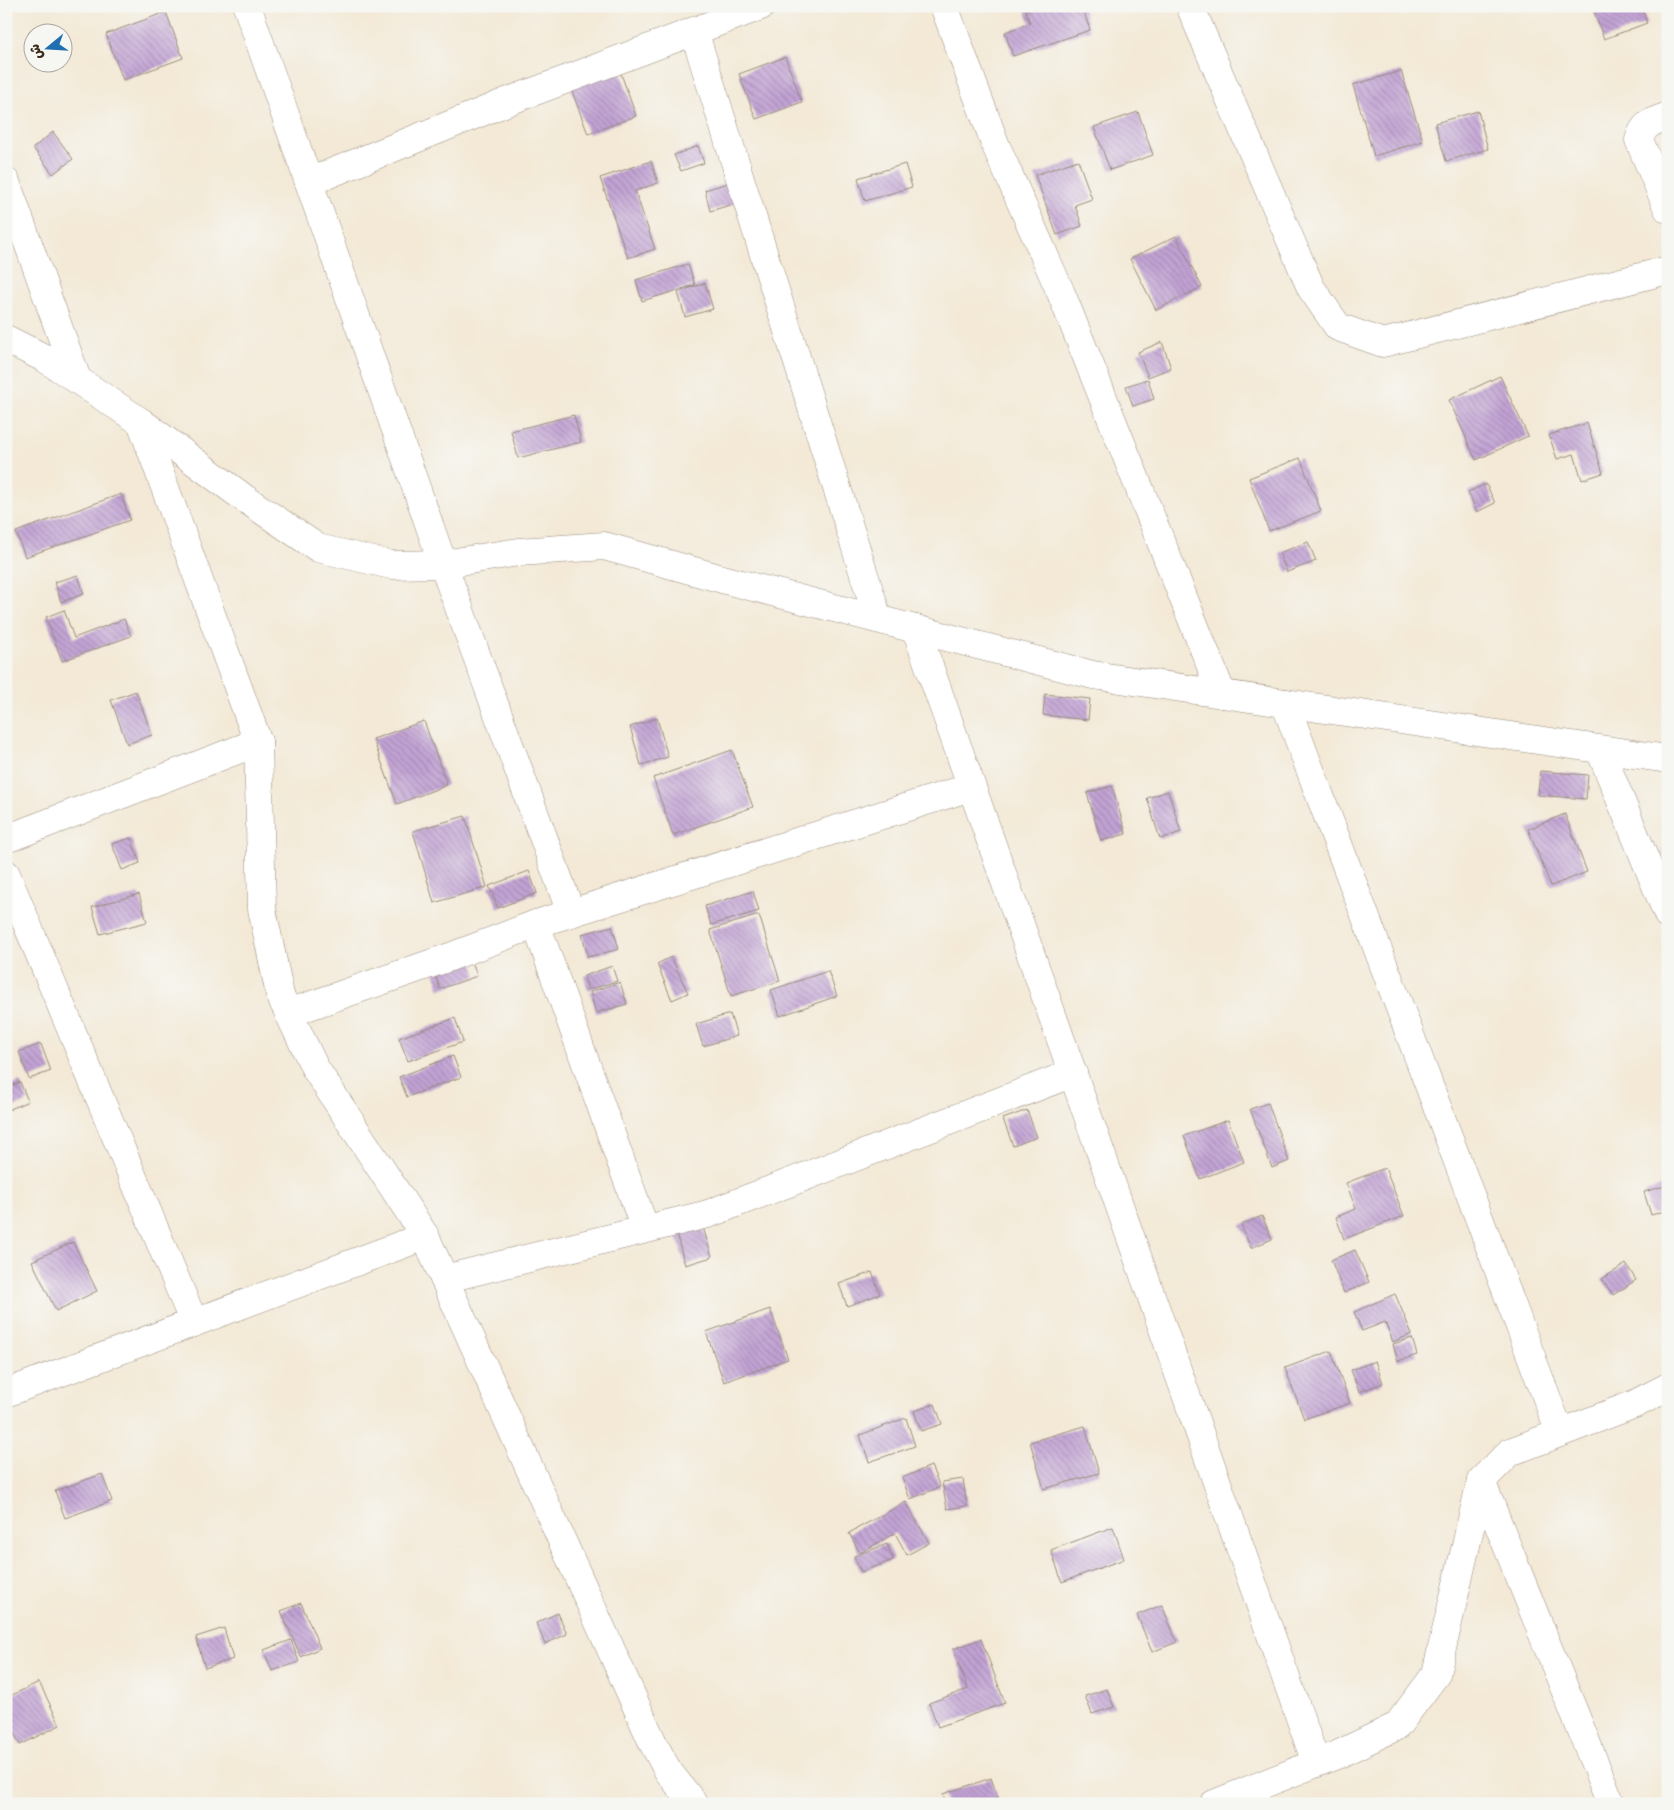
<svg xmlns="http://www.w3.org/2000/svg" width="1674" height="1810" font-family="Delius,'Playpen Sans Arabic',sans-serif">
	<defs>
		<pattern id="building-back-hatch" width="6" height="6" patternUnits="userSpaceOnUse" patternTransform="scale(1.25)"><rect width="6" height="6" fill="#c2a3d5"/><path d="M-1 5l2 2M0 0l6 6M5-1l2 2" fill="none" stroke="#9f85ac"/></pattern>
	</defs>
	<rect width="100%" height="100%" fill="#f6f6f2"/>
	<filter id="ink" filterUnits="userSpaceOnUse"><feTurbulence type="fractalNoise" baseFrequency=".02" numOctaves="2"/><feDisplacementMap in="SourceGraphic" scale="10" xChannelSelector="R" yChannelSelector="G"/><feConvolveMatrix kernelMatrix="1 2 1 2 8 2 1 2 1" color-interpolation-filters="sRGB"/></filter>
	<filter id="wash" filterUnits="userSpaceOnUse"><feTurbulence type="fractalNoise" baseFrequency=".0096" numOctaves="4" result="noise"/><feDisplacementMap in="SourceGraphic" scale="20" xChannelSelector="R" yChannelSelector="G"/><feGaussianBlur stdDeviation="1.12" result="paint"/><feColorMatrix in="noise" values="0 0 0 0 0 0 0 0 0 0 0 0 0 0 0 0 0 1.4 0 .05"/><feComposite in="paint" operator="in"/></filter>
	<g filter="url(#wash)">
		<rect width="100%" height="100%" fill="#f3e9d6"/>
		<g id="blocks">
			<g fill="url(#building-back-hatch)">
				<polygon points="1024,6 1082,6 1090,30 1013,56 1005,32 1030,23"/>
				<polygon points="1592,6 1641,6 1647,23 1604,39"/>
				<polygon points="166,12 183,58 123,80 106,34"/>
				<polygon points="785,57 802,102 756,119 739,74"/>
				<polygon points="619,68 636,116 588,134 570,86"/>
				<polygon points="1401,71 1423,141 1374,156 1353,85"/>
				<polygon points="1478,111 1488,149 1446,161 1435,123"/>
				<polygon points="1138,112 1153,155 1110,170 1094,127"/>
				<polygon points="53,132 73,159 53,174 33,148"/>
				<polygon points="698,146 704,163 681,171 674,155"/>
				<polygon points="1078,160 1092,199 1075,205 1082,226 1057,235 1035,175"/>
				<polygon points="651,161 658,183 635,191 655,249 628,258 600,178"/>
				<polygon points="905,164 912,187 865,201 858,178"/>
				<polygon points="731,182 737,203 710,211 705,190"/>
				<polygon points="1176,236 1202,287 1156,310 1130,259"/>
				<polygon points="688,264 695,285 642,301 636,280"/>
				<polygon points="705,283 713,309 685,317 678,292"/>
				<polygon points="1162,342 1171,368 1148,377 1138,352"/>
				<polygon points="1500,376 1528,436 1476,460 1449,400"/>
				<polygon points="1148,379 1154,399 1133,406 1126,386"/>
				<polygon points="574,415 581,442 518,458 511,431"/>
				<polygon points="1587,423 1603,473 1582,480 1574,454 1557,459 1549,435"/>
				<polygon points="1300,458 1321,511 1269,531 1249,478"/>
				<polygon points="1486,484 1495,503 1477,512 1468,492"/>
				<polygon points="121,494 130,520 25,557 16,532"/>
				<polygon points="1308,542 1316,561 1287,572 1279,553"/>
				<polygon points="78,575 84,594 61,602 55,582"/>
				<polygon points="64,610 74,638 124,619 131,636 62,661 46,617"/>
				<polygon points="136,691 152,735 127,744 111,700"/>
				<polygon points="1045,694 1090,699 1088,720 1043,715"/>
				<polygon points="657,718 668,757 641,765 630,727"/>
				<polygon points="424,721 447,785 397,804 373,739"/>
				<polygon points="732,750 753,807 673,835 653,778"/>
				<polygon points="1540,771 1588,775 1586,799 1538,795"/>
				<polygon points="1112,786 1126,834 1101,841 1087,793"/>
				<polygon points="1168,791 1181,832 1160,839 1147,798"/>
				<polygon points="1565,814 1587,872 1551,886 1528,829"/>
				<polygon points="465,816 487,887 434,903 413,831"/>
				<polygon points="131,838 140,863 122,870 112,844"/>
				<polygon points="1668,848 1668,866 1667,866 1663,850"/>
				<polygon points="529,871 537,893 498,908 489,886"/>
				<polygon points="753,891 759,911 711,925 705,906"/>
				<polygon points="139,894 147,922 100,934 92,907"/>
				<polygon points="759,915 780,981 731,996 710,930"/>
				<polygon points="612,926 619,949 588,957 582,934"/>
				<polygon points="470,955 477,976 440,989 433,968"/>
				<polygon points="671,957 688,993 672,1000 657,964"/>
				<polygon points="612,966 617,981 588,990 584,976"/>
				<polygon points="828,971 837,996 780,1016 771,990"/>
				<polygon points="620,982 627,1004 596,1013 590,992"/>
				<polygon points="730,1014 737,1036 703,1046 696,1024"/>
				<polygon points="455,1018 463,1042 408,1061 399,1038"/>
				<polygon points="41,1044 51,1071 29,1079 19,1052"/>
				<polygon points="453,1056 461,1077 407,1097 399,1077"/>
				<polygon points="20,1082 28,1101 6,1111 6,1088"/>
				<polygon points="1268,1103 1289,1161 1272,1168 1250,1109"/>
				<polygon points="1027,1110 1037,1137 1013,1146 1003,1119"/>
				<polygon points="1228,1120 1244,1162 1200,1179 1184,1136"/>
				<polygon points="1385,1168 1404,1216 1344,1239 1336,1217 1356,1209 1346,1183"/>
				<polygon points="1668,1185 1668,1210 1651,1215 1644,1192"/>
				<polygon points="699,1214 712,1257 685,1265 673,1222"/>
				<polygon points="1262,1216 1272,1239 1251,1248 1241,1225"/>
				<polygon points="73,1242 97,1291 56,1311 32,1261"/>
				<polygon points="1355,1250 1369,1282 1344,1293 1331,1260"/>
				<polygon points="1626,1264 1636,1280 1613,1295 1602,1279"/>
				<polygon points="872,1272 880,1294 847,1306 839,1284"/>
				<polygon points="1395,1294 1412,1334 1393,1342 1385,1322 1362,1331 1354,1312"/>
				<polygon points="770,1309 788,1359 724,1382 706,1332"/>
				<polygon points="1412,1338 1417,1355 1398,1361 1393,1344"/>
				<polygon points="1331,1351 1350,1403 1304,1419 1285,1368"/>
				<polygon points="1375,1361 1383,1383 1359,1392 1351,1370"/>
				<polygon points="935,1404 942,1424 921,1431 914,1411"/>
				<polygon points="906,1418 915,1446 869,1462 860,1435"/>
				<polygon points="1085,1426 1099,1473 1044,1489 1030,1442"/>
				<polygon points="931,1466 940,1487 910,1499 902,1478"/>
				<polygon points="102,1474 112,1501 65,1518 55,1491"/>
				<polygon points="963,1479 967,1506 947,1509 942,1482"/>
				<polygon points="906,1502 929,1543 907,1555 895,1533 860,1553 849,1533"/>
				<polygon points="1113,1527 1124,1559 1062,1582 1051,1550"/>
				<polygon points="887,1544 893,1560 861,1572 854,1556"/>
				<polygon points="301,1603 320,1648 301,1657 281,1611"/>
				<polygon points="1162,1605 1177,1642 1152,1652 1137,1615"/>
				<polygon points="558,1613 567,1634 545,1644 536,1623"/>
				<polygon points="224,1628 233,1659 205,1668 196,1637"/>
				<polygon points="981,1639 1005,1703 938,1727 929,1703 968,1689 953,1649"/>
				<polygon points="291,1640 299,1662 272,1671 264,1650"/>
				<polygon points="39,1682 60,1725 20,1745 6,1717 6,1698"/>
				<polygon points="1107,1689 1114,1707 1092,1714 1085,1696"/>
				<polygon points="991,1778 1000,1804 946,1804 943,1794"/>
			</g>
		</g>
	</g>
	<g filter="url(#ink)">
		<use href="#blocks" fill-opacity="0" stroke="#978a7a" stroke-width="1"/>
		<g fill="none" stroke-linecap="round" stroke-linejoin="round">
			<defs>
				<g id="minor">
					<polyline points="247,6 443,564 571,913"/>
					<polyline points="944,6 996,146 1061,293 1222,694"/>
					<polyline points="1190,6 1311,288 1338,327 1383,343 1668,270"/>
					<polyline points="694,31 878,619"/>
					<path d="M1668 116C1652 122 1644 123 1639 140L1668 209"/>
					<polyline points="6,182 77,379"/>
					<polyline points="309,182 509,101 761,6"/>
					<polyline points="6,339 46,359 141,422 244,498 318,548 391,565 443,564 519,552 604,546 726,580 1093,675 1668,759"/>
					<polyline points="141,422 258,742 262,909 280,995 315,1068 425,1236 653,1743 668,1771 694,1804"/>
					<polyline points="916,629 1316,1763"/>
					<polyline points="1600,750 1668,915"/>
					<polyline points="6,839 258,742"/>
					<polyline points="6,874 194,1323"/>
					<polyline points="536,924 645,1229"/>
					<polyline points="289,1013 450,957 536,924 971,787"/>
					<polyline points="444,1279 708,1214 1073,1073"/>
					<polyline points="6,1393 425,1236"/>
					<polyline points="1560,1433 1635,1404 1668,1387"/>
					<polyline points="1481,1481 1611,1804"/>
					<polyline points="1214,1804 1339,1754 1397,1726 1436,1674 1481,1481 1510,1452 1560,1433 1285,703"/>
				</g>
			</defs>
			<use href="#minor" stroke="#978a7a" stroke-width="29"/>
			<use href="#minor" stroke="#fff" stroke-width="28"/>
		</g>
	</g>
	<rect width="1674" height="1810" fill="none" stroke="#f6f6f2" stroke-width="25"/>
	<g transform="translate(48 48) rotate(252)"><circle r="24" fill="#f6f6f2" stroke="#aba49d"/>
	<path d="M0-4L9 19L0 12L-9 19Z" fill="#1f6fb2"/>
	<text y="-8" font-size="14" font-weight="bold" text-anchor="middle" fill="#3b2a1e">ش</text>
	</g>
</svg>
